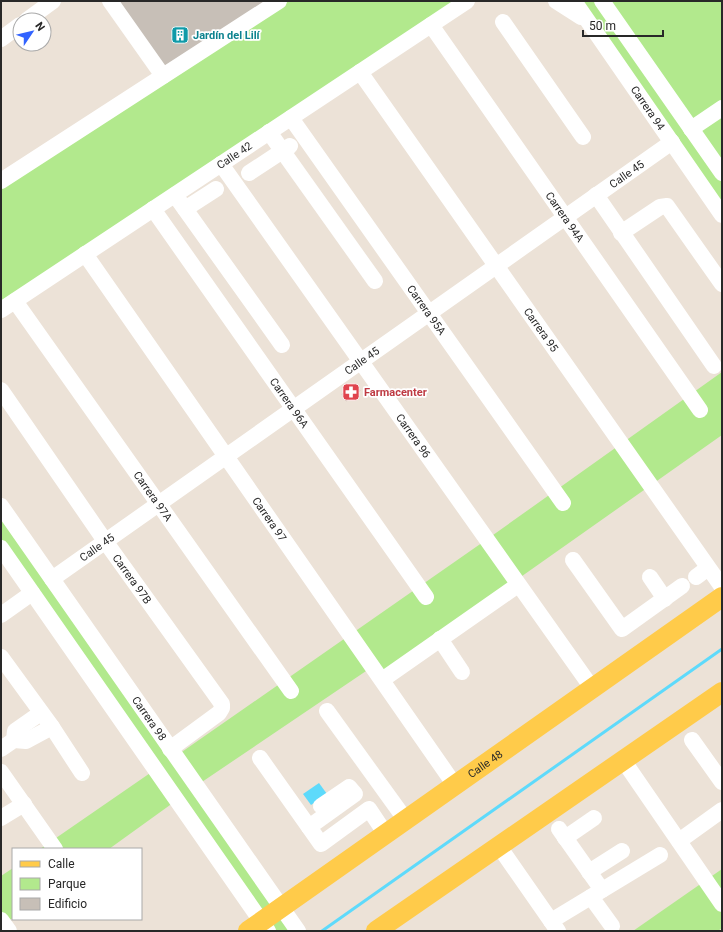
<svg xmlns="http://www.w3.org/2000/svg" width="723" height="932" font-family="Roboto,sans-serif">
	<rect width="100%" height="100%" fill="#ece2d7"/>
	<g fill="#b2e98d">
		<polygon points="279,1 467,1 1,310 1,181"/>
		<polygon points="556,1 722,1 722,215 590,25"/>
		<polygon points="722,372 722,435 515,581 382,680 372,667 196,786 298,931 268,931 177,800 109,849 40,849 156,769 1,548 1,506 176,756 486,540"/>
		<polygon points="13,868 13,918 1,926 1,876"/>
		<polygon points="722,869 722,928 718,931 633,931"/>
	</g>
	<polygon fill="#5edafb" points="319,783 327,794 311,805 303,794"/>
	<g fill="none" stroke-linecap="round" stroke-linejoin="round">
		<polyline stroke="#5edafb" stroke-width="3" points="322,931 722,649"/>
	</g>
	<g fill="#c7bfb7" stroke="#c7beb1">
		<polygon points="110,1 279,1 163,76"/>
		<polygon points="356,384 360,391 346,401 342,394"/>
	</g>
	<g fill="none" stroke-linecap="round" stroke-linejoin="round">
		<g stroke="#fff" stroke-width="16">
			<polyline points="110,1 163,76"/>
			<polyline points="556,1 581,17"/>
			<path id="s1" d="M574 1 722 215"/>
			<polyline points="602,1 722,173"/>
			<polyline points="27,20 53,1"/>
			<polyline points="503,22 583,137"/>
			<path id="s2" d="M431 25 700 410"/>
			<polyline points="1,39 20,25"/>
			<path id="s3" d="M360 72 722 587"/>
			<path id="s4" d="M291 118 563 503"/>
			<polyline points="691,129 722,108"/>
			<polyline points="269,132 375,281"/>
			<path id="s5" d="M221 164 592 688"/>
			<polyline points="249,173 290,146"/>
			<polyline points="1,181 279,1"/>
			<polyline points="175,195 282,345"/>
			<polyline points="596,195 714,366"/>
			<path id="s6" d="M153 209 426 597"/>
			<polyline points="185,209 216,189"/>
			<polyline points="621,233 660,207 667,206 722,284"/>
			<path id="s7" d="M85 254 454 784"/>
			<path id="s8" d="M15 301 291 691"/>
			<path id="s9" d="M1 310 467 1"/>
			<path id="s10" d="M1 390 105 541 222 704V708L219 713 170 749"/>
			<path id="s11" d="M1 506 298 931"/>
			<polyline points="1,548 268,931"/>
			<polyline points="573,560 622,629 682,586"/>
			<polyline points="650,577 665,599"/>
			<polyline points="696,577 708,568"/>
			<path id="s12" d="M52 579 672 142"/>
			<polyline points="1,615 32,593"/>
			<polyline points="440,639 462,672"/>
			<polyline points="1,657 52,727 82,773"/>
			<polyline points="382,680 518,585"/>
			<polyline points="327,711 405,819"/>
			<polyline points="14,740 15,731 35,717"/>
			<polyline points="692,740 722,782"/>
			<polyline points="1,749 14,740 26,741 52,727"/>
			<polyline points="260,758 321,844 369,809 385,833"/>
			<polyline points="623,760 722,904"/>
			<polyline points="1,772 55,849"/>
			<polyline points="1,818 24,804"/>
			<polyline points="309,827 355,794 349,787 321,806"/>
			<polyline points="559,829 602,890"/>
			<polyline points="565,838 594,818"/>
			<polyline points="679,841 722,810"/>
			<polyline points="498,845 558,931"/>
			<polyline points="589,872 622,851"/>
			<polyline points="591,897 612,926"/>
			<polyline points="1,920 9,931"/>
			<polyline points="551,921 660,855"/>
		</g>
		<g stroke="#ffcb4a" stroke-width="20">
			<path id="s13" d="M248 931 722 597"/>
			<polyline points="376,931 722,692"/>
		</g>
	</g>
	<defs>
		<symbol id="building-square" viewBox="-11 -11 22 22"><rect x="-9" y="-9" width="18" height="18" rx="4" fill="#0f9aa8" stroke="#fff"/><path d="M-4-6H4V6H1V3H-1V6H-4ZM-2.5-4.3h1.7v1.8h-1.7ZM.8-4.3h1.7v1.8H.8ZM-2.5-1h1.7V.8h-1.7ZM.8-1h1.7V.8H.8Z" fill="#fff"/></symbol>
		<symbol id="pharmacy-square" viewBox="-11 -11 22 22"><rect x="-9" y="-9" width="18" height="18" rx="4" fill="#e0444e" stroke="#fff"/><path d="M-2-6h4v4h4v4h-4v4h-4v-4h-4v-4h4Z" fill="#fff"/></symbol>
	</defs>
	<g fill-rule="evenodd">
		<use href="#building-square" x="170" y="25" width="20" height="20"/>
		<use href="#pharmacy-square" x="341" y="382" width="20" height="20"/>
	</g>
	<g text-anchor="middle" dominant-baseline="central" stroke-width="3.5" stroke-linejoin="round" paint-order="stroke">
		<g font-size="11" font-weight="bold" fill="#0d838f" stroke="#fff" text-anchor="start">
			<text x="193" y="35">Jardín del Lilí</text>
		</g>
		<g font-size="11" fill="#282828" stroke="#fff">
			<text stroke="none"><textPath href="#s1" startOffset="130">Carrera 94</textPath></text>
			<text stroke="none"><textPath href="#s9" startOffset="280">Calle 42</textPath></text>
			<text stroke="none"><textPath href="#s12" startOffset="703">Calle 45</textPath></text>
			<text stroke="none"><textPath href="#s2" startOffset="234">Carrera 94A</textPath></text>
			<text stroke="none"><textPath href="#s4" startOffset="235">Carrera 95A</textPath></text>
			<text stroke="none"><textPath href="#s3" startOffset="315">Carrera 95</textPath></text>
			<text stroke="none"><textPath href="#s12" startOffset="379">Calle 45</textPath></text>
			<text stroke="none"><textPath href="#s6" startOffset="237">Carrera 96A</textPath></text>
			<text stroke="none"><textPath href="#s5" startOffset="333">Carrera 96</textPath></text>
			<text stroke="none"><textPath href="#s8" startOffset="239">Carrera 97A</textPath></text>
			<text stroke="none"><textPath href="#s7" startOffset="323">Carrera 97</textPath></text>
			<text stroke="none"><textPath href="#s12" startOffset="55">Calle 45</textPath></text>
			<text stroke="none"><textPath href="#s10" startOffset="230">Carrera 97B</textPath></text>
			<text stroke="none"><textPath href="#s11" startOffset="259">Carrera 98</textPath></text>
			<text stroke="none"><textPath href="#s13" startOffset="290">Calle 48</textPath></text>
		</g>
		<g font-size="11" font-weight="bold" fill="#be3a42" stroke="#fff" text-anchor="start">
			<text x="364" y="392">Farmacenter</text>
		</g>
	</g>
	<rect width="723" height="932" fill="none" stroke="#282828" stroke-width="4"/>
	<rect x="12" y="848" width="130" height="72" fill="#ffffff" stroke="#a9a9a9"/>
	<rect x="20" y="861" width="20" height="6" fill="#ffcb4a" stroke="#a9a9a9"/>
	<text x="48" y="868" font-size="12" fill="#282828">Calle</text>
	<rect x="20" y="878" width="20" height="12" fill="#b2e98d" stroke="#a9a9a9"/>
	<text x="48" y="888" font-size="12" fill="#282828">Parque</text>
	<rect x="20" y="898" width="20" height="12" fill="#c7bfb7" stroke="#a9a9a9"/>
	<text x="48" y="908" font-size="12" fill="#282828">Edificio</text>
	<g transform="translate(32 32) rotate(55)"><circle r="19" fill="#ffffff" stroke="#a9a9a9"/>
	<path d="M0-3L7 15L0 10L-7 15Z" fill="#3263ff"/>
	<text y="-6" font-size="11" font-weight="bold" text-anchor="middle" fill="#282828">N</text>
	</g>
	<path d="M583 30v6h80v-6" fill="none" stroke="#282828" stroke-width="2"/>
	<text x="589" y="30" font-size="12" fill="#282828" stroke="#ffffff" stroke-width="3" paint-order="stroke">50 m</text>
</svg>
